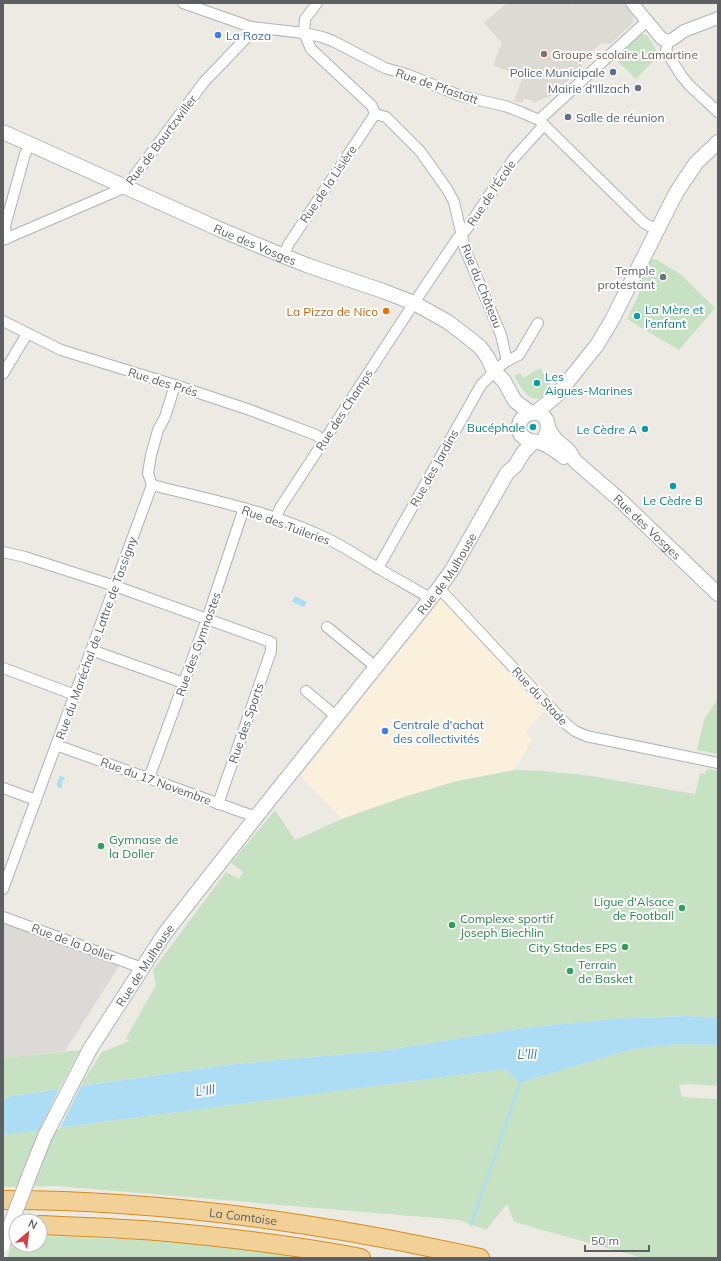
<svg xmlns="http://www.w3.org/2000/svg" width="721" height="1261" font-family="Mulish,sans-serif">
	<rect width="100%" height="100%" fill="#edeae4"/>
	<polygon fill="#faf0dc" points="450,582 453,593 555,700 525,732 532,741 514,770 453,782 363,811 342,819 301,776 433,609"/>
	<polygon fill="#dcd9d6" points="3,919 121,963 65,1051 3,1058"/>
	<polygon fill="#ddd9d3" points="507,3 570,3 572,5 574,3 623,3 633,15 633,23 610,44 602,43 591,52 591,56 582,64 582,68 553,95 533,103 532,100 524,99 522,103 514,101 523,77 493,65 502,43 484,23"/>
	<g fill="#c6e2c3">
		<polygon points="640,34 647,35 659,55 636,79 614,58"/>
		<polygon points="653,259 657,260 680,274 715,308 679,350 627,319 644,283 638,280 646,260"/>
		<path d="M540 368 551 386C548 389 546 393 543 396 530 407 520 385 514 376L520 373 523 378Z"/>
		<polygon points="718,698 718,754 697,750 704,720"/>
		<polygon points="708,769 718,771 718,1018 687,1016 611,1019 516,1029 381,1051 235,1064 80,1086 102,1052 129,1041 126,1038 156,985 153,970 226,872 239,879 243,872 231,863 275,810 295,840 342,819 401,798 453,782 514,770 543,771 585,775 695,794 700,773 705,774 706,770"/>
		<polygon points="675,1044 718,1045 718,1086 689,1084 679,1085 682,1097 718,1099 718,1258 643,1258 514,1222 507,1204 486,1230 459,1220 56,1186 3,1187 3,1135 505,1069 520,1083 555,1072 633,1049"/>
		<polygon points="80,1050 59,1089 11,1096 3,1100 3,1058"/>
		<path d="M15 1236H16V1245H40V1236C126 1238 214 1243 299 1258H7Z"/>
	</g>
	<g fill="#acddf5">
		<polygon points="295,596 307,602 304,607 292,602"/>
		<path d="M60 776 64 777 65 779 62 782V787L59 788C55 786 58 780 60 776Z"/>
		<polygon points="687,1016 718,1018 718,1045 675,1044 633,1049 555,1072 520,1083 505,1069 3,1135 3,1100 11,1096 235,1064 381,1051 516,1029 611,1019"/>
	</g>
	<polygon fill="#edeae4" points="82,1084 59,1130 38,1133 60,1087"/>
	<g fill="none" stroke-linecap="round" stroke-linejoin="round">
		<polyline stroke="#acddf5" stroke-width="2.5" points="471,1225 521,1080"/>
		<defs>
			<g id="minor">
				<polyline points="183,3 251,27 304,33 322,37 333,41 385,68 406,74 461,96 505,106 523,113 539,120 644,223 657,230"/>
				<polyline points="317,3 305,19 304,33 311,49 372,106 375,114"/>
				<polyline points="668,41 666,51 681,75 689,85 718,112"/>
				<polyline points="375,114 386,117 420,151 447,189 454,202 465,249 501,335 507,361 500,366 481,385 378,568"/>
				<polyline points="539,120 647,21"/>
				<polyline points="6,239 5,226 25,154 30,144"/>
				<polyline points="3,240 126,187 204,82 249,35 251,27"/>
				<polyline points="284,256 288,245 375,114"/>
				<polyline points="3,321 61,350 175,385 250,410 316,435 324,441"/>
				<polyline points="507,361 519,355 538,323"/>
				<polyline points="3,374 27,334"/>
				<path d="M152 485C207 499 263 510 315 533 338 542 357 556 378 568 396 579 414 588 431 599"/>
				<polyline points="276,518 280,508 414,303 457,239 466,230 514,158 544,125"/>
				<polyline points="3,552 25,557 115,586 271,642 271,651 218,804"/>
				<polyline points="439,588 566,724 575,731 586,736 718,763"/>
				<polyline points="327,627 376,667"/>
				<polyline points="91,650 184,683"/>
				<polyline points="3,668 75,695"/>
				<polyline points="306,691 337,717"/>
				<polyline points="56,745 256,817"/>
				<polyline points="149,778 207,619 244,508"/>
				<polyline points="3,788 36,800"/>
				<polyline points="3,889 152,485 148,473 151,455 158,430 165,417 175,385"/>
				<polyline points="3,917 142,968"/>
			</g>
			<polyline id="tertiary" points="632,3 662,39 668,41 673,39 684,31 718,18"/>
			<g id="secondary">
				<path id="s1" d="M3 132 219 229 284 256 309 266 383 291 414 303 448 322 465 335 480 347 488 358 494 371 504 381 515 401 531 413"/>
				<polyline points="535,413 557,395 597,345 612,320 676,193 696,163 718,142"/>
				<path id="s2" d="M548 428 555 439 569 451 575 461 620 500 718 594"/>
				<path d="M545 437C550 428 549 417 538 413 534 412 530 413 526 415 523 417 520 420 519 425 517 436 527 441 537 442 540 442 545 444 548 446 554 449 559 453 564 457"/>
				<path id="s3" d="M90 1049 165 933 263 808 439 588 452 570 507 473 515 466 523 453 533 442"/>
			</g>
			<g id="motorway">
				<path id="s4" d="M3 1200C164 1200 323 1223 480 1258"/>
				<path d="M40 1225C78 1227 117 1228 156 1231 224 1237 293 1245 361 1258"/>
			</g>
		</defs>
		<use href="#minor" stroke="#afb2b5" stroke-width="12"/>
		<use href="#tertiary" stroke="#afb2b5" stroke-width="14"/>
		<use href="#secondary" stroke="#b1b4b8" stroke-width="16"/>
		<use href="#motorway" stroke="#d88a19" stroke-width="20"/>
		<use href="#minor" stroke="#fff" stroke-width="10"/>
		<use href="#tertiary" stroke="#fff" stroke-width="12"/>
		<use href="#secondary" stroke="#fff" stroke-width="14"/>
		<use href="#motorway" stroke="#f1d197" stroke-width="18"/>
		<defs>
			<polyline id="secondary-bridge" points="3,1244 31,1171 45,1136 90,1049"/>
		</defs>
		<use href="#secondary-bridge" stroke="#b1b4b8" stroke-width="16" stroke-linecap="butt"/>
		<use href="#secondary-bridge" stroke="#fff" stroke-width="14"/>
	</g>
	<g fill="#3f7fe0" stroke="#fff" stroke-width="1.5">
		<circle cx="218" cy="35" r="4"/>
		<circle cx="385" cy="731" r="4"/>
	</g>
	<circle fill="#8d6e63" stroke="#fff" stroke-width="1.5" cx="544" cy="54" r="4"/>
	<g fill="#5c6f8a" stroke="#fff" stroke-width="1.5">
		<circle cx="613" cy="72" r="4"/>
		<circle cx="638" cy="88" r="4"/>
		<circle cx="568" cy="117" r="4"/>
	</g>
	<circle fill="#6b7280" stroke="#fff" stroke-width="1.5" cx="663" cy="277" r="4"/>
	<circle fill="#e8710a" stroke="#fff" stroke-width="1.5" cx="386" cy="311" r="4"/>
	<g fill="#0f9aa8" stroke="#fff" stroke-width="1.5">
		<circle cx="637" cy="316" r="4"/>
		<circle cx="537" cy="383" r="4"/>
		<circle cx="533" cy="427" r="4"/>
		<circle cx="645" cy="429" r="4"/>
		<circle cx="673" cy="486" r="4"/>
	</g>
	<g fill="#2e9e5b" stroke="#fff" stroke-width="1.5">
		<circle cx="101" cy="846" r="4"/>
		<circle cx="682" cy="908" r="4"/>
		<circle cx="452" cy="925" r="4"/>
		<circle cx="625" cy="947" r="4"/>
		<circle cx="570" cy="971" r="4"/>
	</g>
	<g text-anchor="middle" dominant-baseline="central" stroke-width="4" stroke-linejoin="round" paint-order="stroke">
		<g font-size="12" fill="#366cbe" stroke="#fff" text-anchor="start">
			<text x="226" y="35">La Roza</text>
			<text x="393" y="724">Centrale d'achat<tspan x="393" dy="14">des collectivités</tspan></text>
		</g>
		<g font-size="12" fill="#785e54" stroke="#fff" text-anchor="start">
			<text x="552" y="54">Groupe scolaire Lamartine</text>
		</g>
		<g font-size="12" fill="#4e5e75" stroke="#fff" text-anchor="end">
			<text x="605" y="72">Police Municipale</text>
			<text x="630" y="88">Mairie d'Illzach</text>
			<text x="576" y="117" text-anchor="start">Salle de réunion</text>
		</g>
		<g font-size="12" fill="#5c6063" stroke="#fff">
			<text transform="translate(437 86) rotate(19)">Rue de Pfastatt</text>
			<text transform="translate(161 140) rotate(-53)">Rue de Bourtzwiller</text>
			<text transform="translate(328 184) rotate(-56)">Rue de la Lisière</text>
			<text transform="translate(491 193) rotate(-56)">Rue de l'École</text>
			<text stroke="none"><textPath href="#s1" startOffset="276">Rue des Vosges</textPath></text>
			<text transform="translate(482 286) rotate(68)">Rue du Château</text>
			<text transform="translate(163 382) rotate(17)">Rue des Prés</text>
			<text transform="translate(344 410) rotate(-57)">Rue des Champs</text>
			<text transform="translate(434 468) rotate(-61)">Rue des Jardins</text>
			<text transform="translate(286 525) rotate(20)">Rue des Tuileries</text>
			<text stroke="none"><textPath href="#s2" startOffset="141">Rue des Vosges</textPath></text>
			<text stroke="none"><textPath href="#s3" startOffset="595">Rue de Mulhouse</textPath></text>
			<text transform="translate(96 638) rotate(-70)">Rue du Maréchal de Lattre de Tassigny</text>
			<text transform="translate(198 644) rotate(-70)">Rue des Gymnastes</text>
			<text transform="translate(540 696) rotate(47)">Rue du Stade</text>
			<text transform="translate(246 723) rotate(-71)">Rue des Sports</text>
			<text transform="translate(156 781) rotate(20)">Rue du 17 Novembre</text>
			<text transform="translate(73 942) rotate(20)">Rue de la Doller</text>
			<text stroke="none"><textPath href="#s3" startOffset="100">Rue de Mulhouse</textPath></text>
			<text stroke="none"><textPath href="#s4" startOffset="241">La Comtoise</textPath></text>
		</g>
		<g font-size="12" fill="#5b616d" stroke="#fff" text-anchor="end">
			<text x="655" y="270">Temple<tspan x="655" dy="14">protestant</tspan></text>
		</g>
		<g font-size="12" fill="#0d838f" stroke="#fff" text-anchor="start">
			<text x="645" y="309">La Mère et<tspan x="645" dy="14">l’enfant</tspan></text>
			<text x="545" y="376">Les<tspan x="545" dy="14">Aigues-Marines</tspan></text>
			<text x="525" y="427" text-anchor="end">Bucéphale</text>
			<text x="637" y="429" text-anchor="end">Le Cèdre A</text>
			<text x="673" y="500" text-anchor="middle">Le Cèdre B</text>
		</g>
		<g font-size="12" fill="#c56008" stroke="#fff" text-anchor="end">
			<text x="378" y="311">La Pizza de Nico</text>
		</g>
		<g font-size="12" fill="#27864d" stroke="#fff" text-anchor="start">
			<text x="109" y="839">Gymnase de<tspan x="109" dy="14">la Doller</tspan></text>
			<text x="674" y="901" text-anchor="end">Ligue d'Alsace<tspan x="674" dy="14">de Football</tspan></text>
			<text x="460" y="918">Complexe sportif<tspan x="460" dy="14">Joseph Biechlin</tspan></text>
			<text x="617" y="947" text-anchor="end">City Stades EPS</text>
			<text x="578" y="964">Terrain<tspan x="578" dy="14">de Basket</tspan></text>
		</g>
		<g font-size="13" font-style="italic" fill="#477a9d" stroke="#fff">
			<text x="527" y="1054">L'Ill</text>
			<text transform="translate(205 1090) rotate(-8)">L'Ill</text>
		</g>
	</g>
	<rect width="721" height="1261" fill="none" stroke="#5c6063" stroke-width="8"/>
	<g transform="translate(28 1233) rotate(28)"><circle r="19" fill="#ffffff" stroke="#bebfc1"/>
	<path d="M0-3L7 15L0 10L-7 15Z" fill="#d64144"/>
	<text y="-6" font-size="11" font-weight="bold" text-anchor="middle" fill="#5c6063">N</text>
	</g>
	<path d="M585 1245v6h64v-6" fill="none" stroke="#5c6063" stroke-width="2"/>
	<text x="591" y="1245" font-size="12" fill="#5c6063" stroke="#ffffff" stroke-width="3" paint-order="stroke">50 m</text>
</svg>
